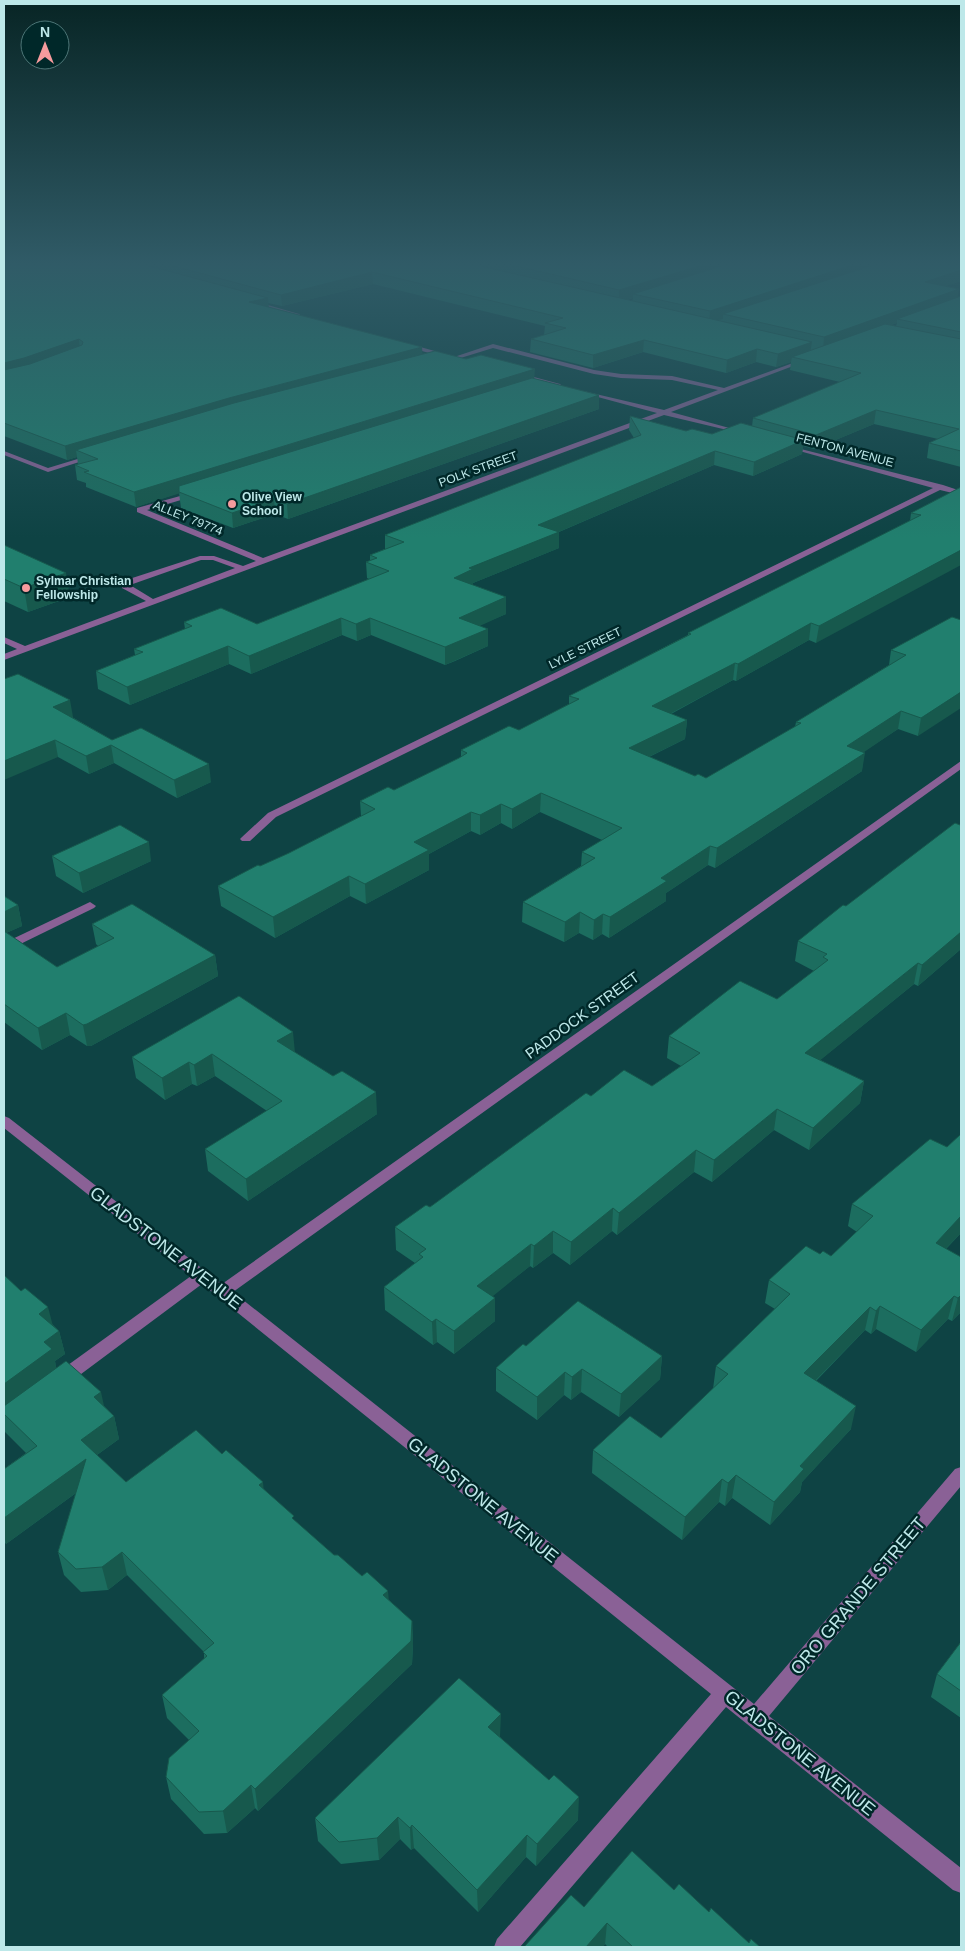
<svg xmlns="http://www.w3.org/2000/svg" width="965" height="1951" font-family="Helvetica,sans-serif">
	<rect width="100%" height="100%" fill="#0e4344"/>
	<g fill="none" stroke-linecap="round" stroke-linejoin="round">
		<g fill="#8a6196" fill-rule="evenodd">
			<polygon points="254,301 299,314 300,315 297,317 252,304"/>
			<polygon points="406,343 449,355 450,356 447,358 404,346"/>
			<path d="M493 344 594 370 621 374 672 376 724 388 804 359 809 360 671 412 744 432V434L664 415 4 660V654L17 649 4 643V637L25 646 146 601 122 588 123 581 200 556H214L243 566 256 561 137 512V508L198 491V495L147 510 263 558 657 413 583 393V391L664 410 718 390 672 380 621 378 594 374 493 348 454 360 451 358ZM201 560H213L235 568 153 599 130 585Z"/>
			<polygon points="519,373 560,384 561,385 558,387 517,376 516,375"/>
			<polygon points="785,445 943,485 961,491 961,495 940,490 276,817 250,841 242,841 240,839 242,837 268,813 933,488 785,447"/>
			<polygon points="4,451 48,468 94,454 98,456 48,472 4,455"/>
			<polygon points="961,761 961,769 233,1292 754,1704 955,1469 961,1467 961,1486 769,1716 961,1868 961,1893 953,1890 726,1707 520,1947 494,1947 497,1939 711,1694 202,1284 69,1383 63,1385 57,1383 55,1378 57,1373 191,1276 4,1128 4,1116 9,1118 222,1284"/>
			<polygon points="90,902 96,906 94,908 4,952 4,943"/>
		</g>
	</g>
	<g fill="#1c6d5f" fill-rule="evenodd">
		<path d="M4 265H961V281L945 286 958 297 961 296V467L927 458 929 443 938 439 874 424 814 449 803 446 802 454 753 476 714 465 559 532V548L473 583V585L506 614 480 625 488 646 455 661 445 665 371 635 357 641 342 635 251 674 229 664 130 705 98 689 96 671 135 655 134 649 185 629 184 622 257 624 369 579 367 578 366 562 370 561V555L385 549V535L634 438 629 430 630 416 686 431 712 434 752 426 753 418 840 382 790 370 791 362 776 367 756 362 726 373 643 352 593 368 530 352 531 339 544 335 545 326 373 284 282 306 268 303V307L423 354 534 379 599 395V409L288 519 275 514 233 528 181 508 179 493 136 507 86 487V483L77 480 75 465 78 464 77 457 67 460 4 436ZM633 298 632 301 627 300ZM897 323 896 326 891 325Z"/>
		<polygon points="961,487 816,643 809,640 736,681 733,680 671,714 687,720 685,739 649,757 695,776 706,778 795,727 796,722 889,665 891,650 952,617 918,736 898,729 863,752 862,771 715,868 708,865 666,893 666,901 609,938 602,934 593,940 579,933 564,942 522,922 523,902 581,866 582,852 602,840 540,812 512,829 501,823 480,835 471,831 429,854 429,870 366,904 350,896 275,938 221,906 218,886 289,853 361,816 360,801 394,790 461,757 461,750 519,730 569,704 569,696 688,635 688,633 910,521 911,513"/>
		<polygon points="4,545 70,597 28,612 4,601"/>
		<polygon points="4,679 73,717 72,717 112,740 211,782 177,798 114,763 89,774 58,757"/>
		<polygon points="961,824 961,949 918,986 914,984 820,1060 864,1081 860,1103 809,1150 774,1130 712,1182 694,1172 617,1235 612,1231 570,1265 553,1253 533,1268 530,1266 492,1296 495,1321 454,1354 437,1342 433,1345 385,1310 384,1287 415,1263 396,1250 395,1227 430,1207 591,1096 652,1086 681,1066 667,1058 669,1036 777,999 814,971 795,961 798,941 846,906"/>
		<polygon points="52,856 151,861 83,893 56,876"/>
		<polygon points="4,896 18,905 22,926 6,933 57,967 98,946 96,944 92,924 215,955 218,976 91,1046 87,1046 70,1035 42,1050 4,1022"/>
		<polygon points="239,996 295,1052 377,1114 248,1201 208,1171 205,1149 267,1111 215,1076 197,1086 192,1084 165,1100 136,1078 132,1057"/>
		<polygon points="961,1134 961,1233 946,1249 961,1312 952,1321 948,1319 916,1352 876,1329 871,1334 865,1330 816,1381 851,1429 802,1482 800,1492 770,1525 732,1498 725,1506 719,1502 682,1540 592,1473 593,1450 661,1438 713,1389 716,1366 775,1309 765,1303 769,1280 820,1254 831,1256 857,1232 848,1226 852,1204 947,1147"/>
		<polygon points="4,1275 53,1325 59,1331 65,1354 55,1361 56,1368 104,1406 114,1416 119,1439 97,1455 126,1482 263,1489 294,1520 334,1555 389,1600 412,1621 413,1644 412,1664 258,1811 255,1808 227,1833 204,1834 171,1799 166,1777 189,1740 167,1718 162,1695 204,1659 204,1652 127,1575 108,1590 81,1592 64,1575 58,1552 76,1493 6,1544 4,1541 4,1469 26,1453 4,1431"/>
		<polygon points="526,1346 662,1356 660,1379 619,1417 581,1392 571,1400 564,1395 537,1420 496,1391 496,1368"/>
		<polygon points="961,1642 961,1718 931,1697 937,1674"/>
		<polygon points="500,1737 578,1820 536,1866 526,1857 478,1912 414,1848 411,1850 400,1839 379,1860 341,1864 318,1841 315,1818"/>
		<polygon points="674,1890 709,1912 749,1943 760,1947 608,1947 605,1944 603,1947 524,1947 584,1907"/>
	</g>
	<g fill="#17594d">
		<polygon points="703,265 739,265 633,294 633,298 619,302 619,290"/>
		<polygon points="852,265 885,265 723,314 723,319 709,323 710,311"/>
		<polygon points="961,270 961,281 923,294 925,282"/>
		<polygon points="372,272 373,284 282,306 281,295"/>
		<polygon points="959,289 957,300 897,319 897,323 823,350 824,337"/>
		<polygon points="268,298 269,310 249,302"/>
		<polygon points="79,339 80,351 4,376 4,363"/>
		<polygon points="644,340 643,352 593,368 593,355"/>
		<polygon points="812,342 810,354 792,357 791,362 776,367 778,354"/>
		<polygon points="422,347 423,360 76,450 77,457 67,460 65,446 229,398"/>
		<polygon points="757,349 756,362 726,373 727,360"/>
		<polygon points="535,369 534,382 136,507 134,492"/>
		<polygon points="599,395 599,409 288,519 287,504"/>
		<polygon points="876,410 874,424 814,449 816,435"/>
		<polygon points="804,440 802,454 753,476 754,462"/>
		<polygon points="715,451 714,465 554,534 559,532 559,548 473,583 473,586 454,578 538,525"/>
		<polygon points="274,499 275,514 233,528 232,513"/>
		<polygon points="961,550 961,565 816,643 819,626"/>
		<polygon points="66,573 70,597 28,612 24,588"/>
		<polygon points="506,597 506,614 460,635 459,618"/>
		<polygon points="341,618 342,635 251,674 249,656"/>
		<polygon points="370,618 371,635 357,641 356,624"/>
		<polygon points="811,623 809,640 736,681 738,664"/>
		<polygon points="488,629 488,646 445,665 445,647"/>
		<polygon points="228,646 229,664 130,705 127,687"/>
		<polygon points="735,663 733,680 651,724 652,706"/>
		<polygon points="961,692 961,708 918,736 921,718"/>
		<polygon points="70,700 73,717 56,724 53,707"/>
		<polygon points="901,711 898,729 845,765 847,746"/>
		<polygon points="687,720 685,739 628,767 629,748"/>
		<polygon points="55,740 58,757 4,780 4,761"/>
		<polygon points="111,745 114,763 89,774 86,756"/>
		<polygon points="865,753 862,771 715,868 717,848"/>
		<polygon points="209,764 211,782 177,798 174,780"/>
		<polygon points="541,793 540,812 512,829 512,809"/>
		<polygon points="501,804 501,823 480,835 480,815"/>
		<polygon points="471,812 471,831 429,854 429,870 366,904 365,884 414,842"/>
		<polygon points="149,842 151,861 83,893 79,873"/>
		<polygon points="710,846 708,865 666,893 666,901 609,938 610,917 661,878"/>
		<polygon points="349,876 350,896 275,938 273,917"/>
		<polygon points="18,905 22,926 4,934 4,912"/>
		<polygon points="580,912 579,933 564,942 565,922"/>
		<polygon points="603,914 602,934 593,940 594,920"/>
		<polygon points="961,932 961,949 918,986 922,965"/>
		<polygon points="215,955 218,976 91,1046 87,1046 83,1025"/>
		<polygon points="918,963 914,984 802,1075 805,1053"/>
		<polygon points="66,1013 70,1035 42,1050 38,1028"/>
		<polygon points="293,1032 295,1053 277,1041"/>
		<polygon points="212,1054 215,1076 197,1086 194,1065"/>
		<polygon points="189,1062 192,1084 165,1100 162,1078"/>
		<polygon points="864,1081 860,1103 809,1150 813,1128"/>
		<polygon points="376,1092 377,1114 248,1201 246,1179"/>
		<polygon points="777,1109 774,1130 712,1182 714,1160"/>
		<polygon points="696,1150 694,1172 617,1235 619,1213"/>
		<polygon points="613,1208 612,1231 570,1265 571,1242"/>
		<polygon points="961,1216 961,1233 930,1265 936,1243"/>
		<polygon points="553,1231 553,1253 533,1268 534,1246"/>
		<polygon points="531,1244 530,1266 477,1309 477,1286"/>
		<polygon points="961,1295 961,1312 952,1321 958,1298"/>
		<polygon points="954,1296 948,1319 916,1352 921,1330"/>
		<polygon points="495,1298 495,1321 454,1354 454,1331"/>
		<polygon points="880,1306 876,1329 871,1334 876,1311"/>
		<polygon points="48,1307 54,1330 39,1314"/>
		<polygon points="870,1307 865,1330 800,1396 804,1373"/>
		<polygon points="436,1319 437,1342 433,1345 432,1322"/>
		<polygon points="59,1331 65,1354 55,1361 57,1372 4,1411 4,1384 44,1342"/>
		<polygon points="662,1356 660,1379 619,1417 621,1394"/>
		<polygon points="582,1369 581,1392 571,1400 572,1377"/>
		<polygon points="565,1372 564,1395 537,1420 537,1397"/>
		<polygon points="101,1392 106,1415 94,1397"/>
		<polygon points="856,1406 851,1429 802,1482 800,1492 770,1525 774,1502 800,1466"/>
		<polygon points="114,1416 119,1439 87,1462 91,1482 6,1544 4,1535 4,1518 81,1440"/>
		<polygon points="736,1475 732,1498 725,1506 728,1483"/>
		<polygon points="722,1479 719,1502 682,1540 685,1517"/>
		<polygon points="263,1482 265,1505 259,1485"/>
		<polygon points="122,1552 127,1575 108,1590 102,1567"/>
		<polygon points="388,1591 390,1614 383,1595"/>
		<polygon points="412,1621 413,1644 412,1664 258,1811 255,1789"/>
		<polygon points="501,1714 500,1737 488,1750 488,1727"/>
		<polygon points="251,1785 255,1808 227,1833 223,1811"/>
		<polygon points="579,1797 578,1820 536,1866 537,1844"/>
		<polygon points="398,1817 400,1839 379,1860 377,1838"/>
		<polygon points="412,1825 414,1848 411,1850 410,1828"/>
		<polygon points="527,1835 526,1857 478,1912 477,1890"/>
		<polygon points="607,1923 605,1944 603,1947 586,1947"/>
	</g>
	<g fill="#217f6e" stroke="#17594d">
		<polygon points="4,265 146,265 268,298 249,302 422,347 229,398 65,446 4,423 4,370 30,364 82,345 83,342 79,339 24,358 4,363"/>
		<polygon points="170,265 476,265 812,342 778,354 757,349 727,360 644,340 593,355 531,339 566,328 545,323 563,318 372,272 281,295"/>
		<polygon points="512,265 703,265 619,290"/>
		<polygon points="724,265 852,265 710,311 633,294"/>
		<polygon points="873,265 961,265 961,270 925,282 959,289 824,337 723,314"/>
		<polygon points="961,296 961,332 897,319"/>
		<polygon points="885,324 961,339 961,451 929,443 959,429 876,410 816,435 753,418 861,373 792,357"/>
		<polygon points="435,351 466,359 481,355 535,369 134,492 84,472 89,471 75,465 98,459 76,450 234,403"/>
		<polygon points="532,378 599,395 287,504 274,499 232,513 179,492 179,486"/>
		<polygon points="630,416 686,431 692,429 712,434 741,423 804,440 754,462 715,451 538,525 559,532 469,568 473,569 454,578 506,597 459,618 488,629 445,647 370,618 356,624 341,618 249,656 228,646 127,687 96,671 143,652 134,649 192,626 184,622 221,608 257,624 389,571 366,562 377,558 370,555 404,542 385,535 641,435"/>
		<polygon points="961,487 961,550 819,626 811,623 738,664 735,663 652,706 687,720 629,748 695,776 698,774 706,778 801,723 796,722 906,655 891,650 952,617 961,620 961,692 921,718 901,711 847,746 865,753 717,848 710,846 661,878 667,881 610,917 603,914 594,920 580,912 565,922 523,902 595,858 582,852 622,828 541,793 512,809 501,804 480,815 471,812 414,842 429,850 365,884 349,876 273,917 218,886 258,865 260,866 289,853 375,809 360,801 388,787 394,790 459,758 467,753 461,750 509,726 519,730 579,699 569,696 691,634 688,633 921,515 911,513"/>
		<polygon points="4,545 66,573 24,588 4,579"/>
		<polygon points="18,674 70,700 53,707 112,740 141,728 209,764 174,780 111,745 86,756 55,740 4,761 4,679"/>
		<polygon points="955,823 960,825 961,824 961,932 922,965 918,963 805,1053 864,1081 813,1128 777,1109 714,1160 696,1150 619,1213 613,1208 571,1242 553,1231 534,1246 531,1244 477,1286 495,1298 454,1331 436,1319 432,1322 384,1287 423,1257 419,1254 426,1249 395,1227 426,1205 430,1207 586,1093 591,1096 624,1070 652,1086 700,1053 669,1036 740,981 777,999 828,960 823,957 827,954 798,941 843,905 846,906"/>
		<polygon points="120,825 149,842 79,873 52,856"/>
		<polygon points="4,896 18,905 4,912"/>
		<polygon points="132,904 215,955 87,1024 83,1025 66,1013 38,1028 4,1004 4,931 57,967 114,938 92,924"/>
		<polygon points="239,996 293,1032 277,1041 333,1076 342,1071 376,1092 246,1179 205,1149 282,1101 212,1054 194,1065 189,1062 162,1078 132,1057"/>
		<polygon points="961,1134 961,1216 936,1243 961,1257 961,1295 958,1298 954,1296 921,1330 880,1306 876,1311 870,1307 804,1373 856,1406 800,1466 804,1469 774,1502 736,1475 728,1483 722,1479 685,1517 593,1450 630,1416 661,1438 728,1374 716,1366 790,1294 769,1280 806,1246 820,1254 823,1251 831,1256 873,1216 852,1204 930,1139 947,1147"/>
		<polygon points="4,1275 21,1291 25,1288 48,1307 39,1314 59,1331 44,1342 52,1349 4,1384"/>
		<polygon points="578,1301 662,1356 621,1394 582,1369 572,1377 565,1372 537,1397 496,1368 523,1344 526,1346"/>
		<polygon points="66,1361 101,1392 94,1397 114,1416 81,1440 126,1482 196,1430 222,1454 226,1450 263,1482 259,1485 294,1516 292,1518 334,1555 338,1555 362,1576 367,1572 388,1591 383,1595 412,1621 411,1641 255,1789 251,1785 223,1811 199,1812 166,1777 169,1758 199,1731 162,1695 207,1656 203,1652 214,1643 122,1552 102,1567 76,1569 58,1552 86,1459 4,1518 4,1469 37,1446 4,1414 4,1406"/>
		<polygon points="961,1642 961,1691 937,1674"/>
		<polygon points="459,1678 501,1714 488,1727 549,1780 554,1775 579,1797 537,1844 527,1835 477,1890 412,1825 410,1828 398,1817 377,1838 339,1842 315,1818"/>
		<polygon points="632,1851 674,1890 679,1884 709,1912 711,1908 749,1943 751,1939 760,1947 633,1947 607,1923 586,1947 524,1947 571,1895 584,1907"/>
	</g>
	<linearGradient id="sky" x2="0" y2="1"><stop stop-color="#082525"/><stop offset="0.49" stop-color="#305b67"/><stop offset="1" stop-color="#305b67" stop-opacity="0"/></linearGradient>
	<rect width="965" height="538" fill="url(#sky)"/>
	<g fill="#f59b9d" stroke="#002829" stroke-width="2">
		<circle cx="232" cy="504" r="5"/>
		<circle cx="26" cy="588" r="5"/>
	</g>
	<g text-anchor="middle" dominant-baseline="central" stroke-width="5" stroke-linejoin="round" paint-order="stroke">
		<g font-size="12" fill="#bde8e9" stroke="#002829">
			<text transform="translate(845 450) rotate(15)">FENTON AVENUE</text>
			<text transform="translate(478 469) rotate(-20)">POLK STREET</text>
			<text transform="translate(188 518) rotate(22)">ALLEY 79774</text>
			<text transform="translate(585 648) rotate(-26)">LYLE STREET</text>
		</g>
		<g font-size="12" font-weight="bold" fill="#bde8e9" stroke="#002829" text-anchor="start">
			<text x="242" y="497">Olive View<tspan x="242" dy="14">School</tspan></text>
			<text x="36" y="581">Sylmar Christian<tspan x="36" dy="14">Fellowship</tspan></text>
		</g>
		<g font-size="15" fill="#bde8e9" stroke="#002829">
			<text transform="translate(582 1015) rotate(-36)">PADDOCK STREET</text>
		</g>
		<g font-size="18" fill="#bde8e9" stroke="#002829">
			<text transform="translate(166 1248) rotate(38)">GLADSTONE AVENUE</text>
			<text transform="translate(483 1500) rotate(39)">GLADSTONE AVENUE</text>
			<text transform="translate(858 1596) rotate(-50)">ORO GRANDE STREET</text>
			<text transform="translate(800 1753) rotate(39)">GLADSTONE AVENUE</text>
		</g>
	</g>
	<rect width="965" height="1951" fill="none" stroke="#bde8e9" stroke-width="10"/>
	<g transform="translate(45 45)"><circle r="24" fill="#002829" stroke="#4c7576"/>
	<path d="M0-4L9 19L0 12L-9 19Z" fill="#f59b9d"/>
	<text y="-8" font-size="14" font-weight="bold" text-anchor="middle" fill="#bde8e9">N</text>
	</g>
</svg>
